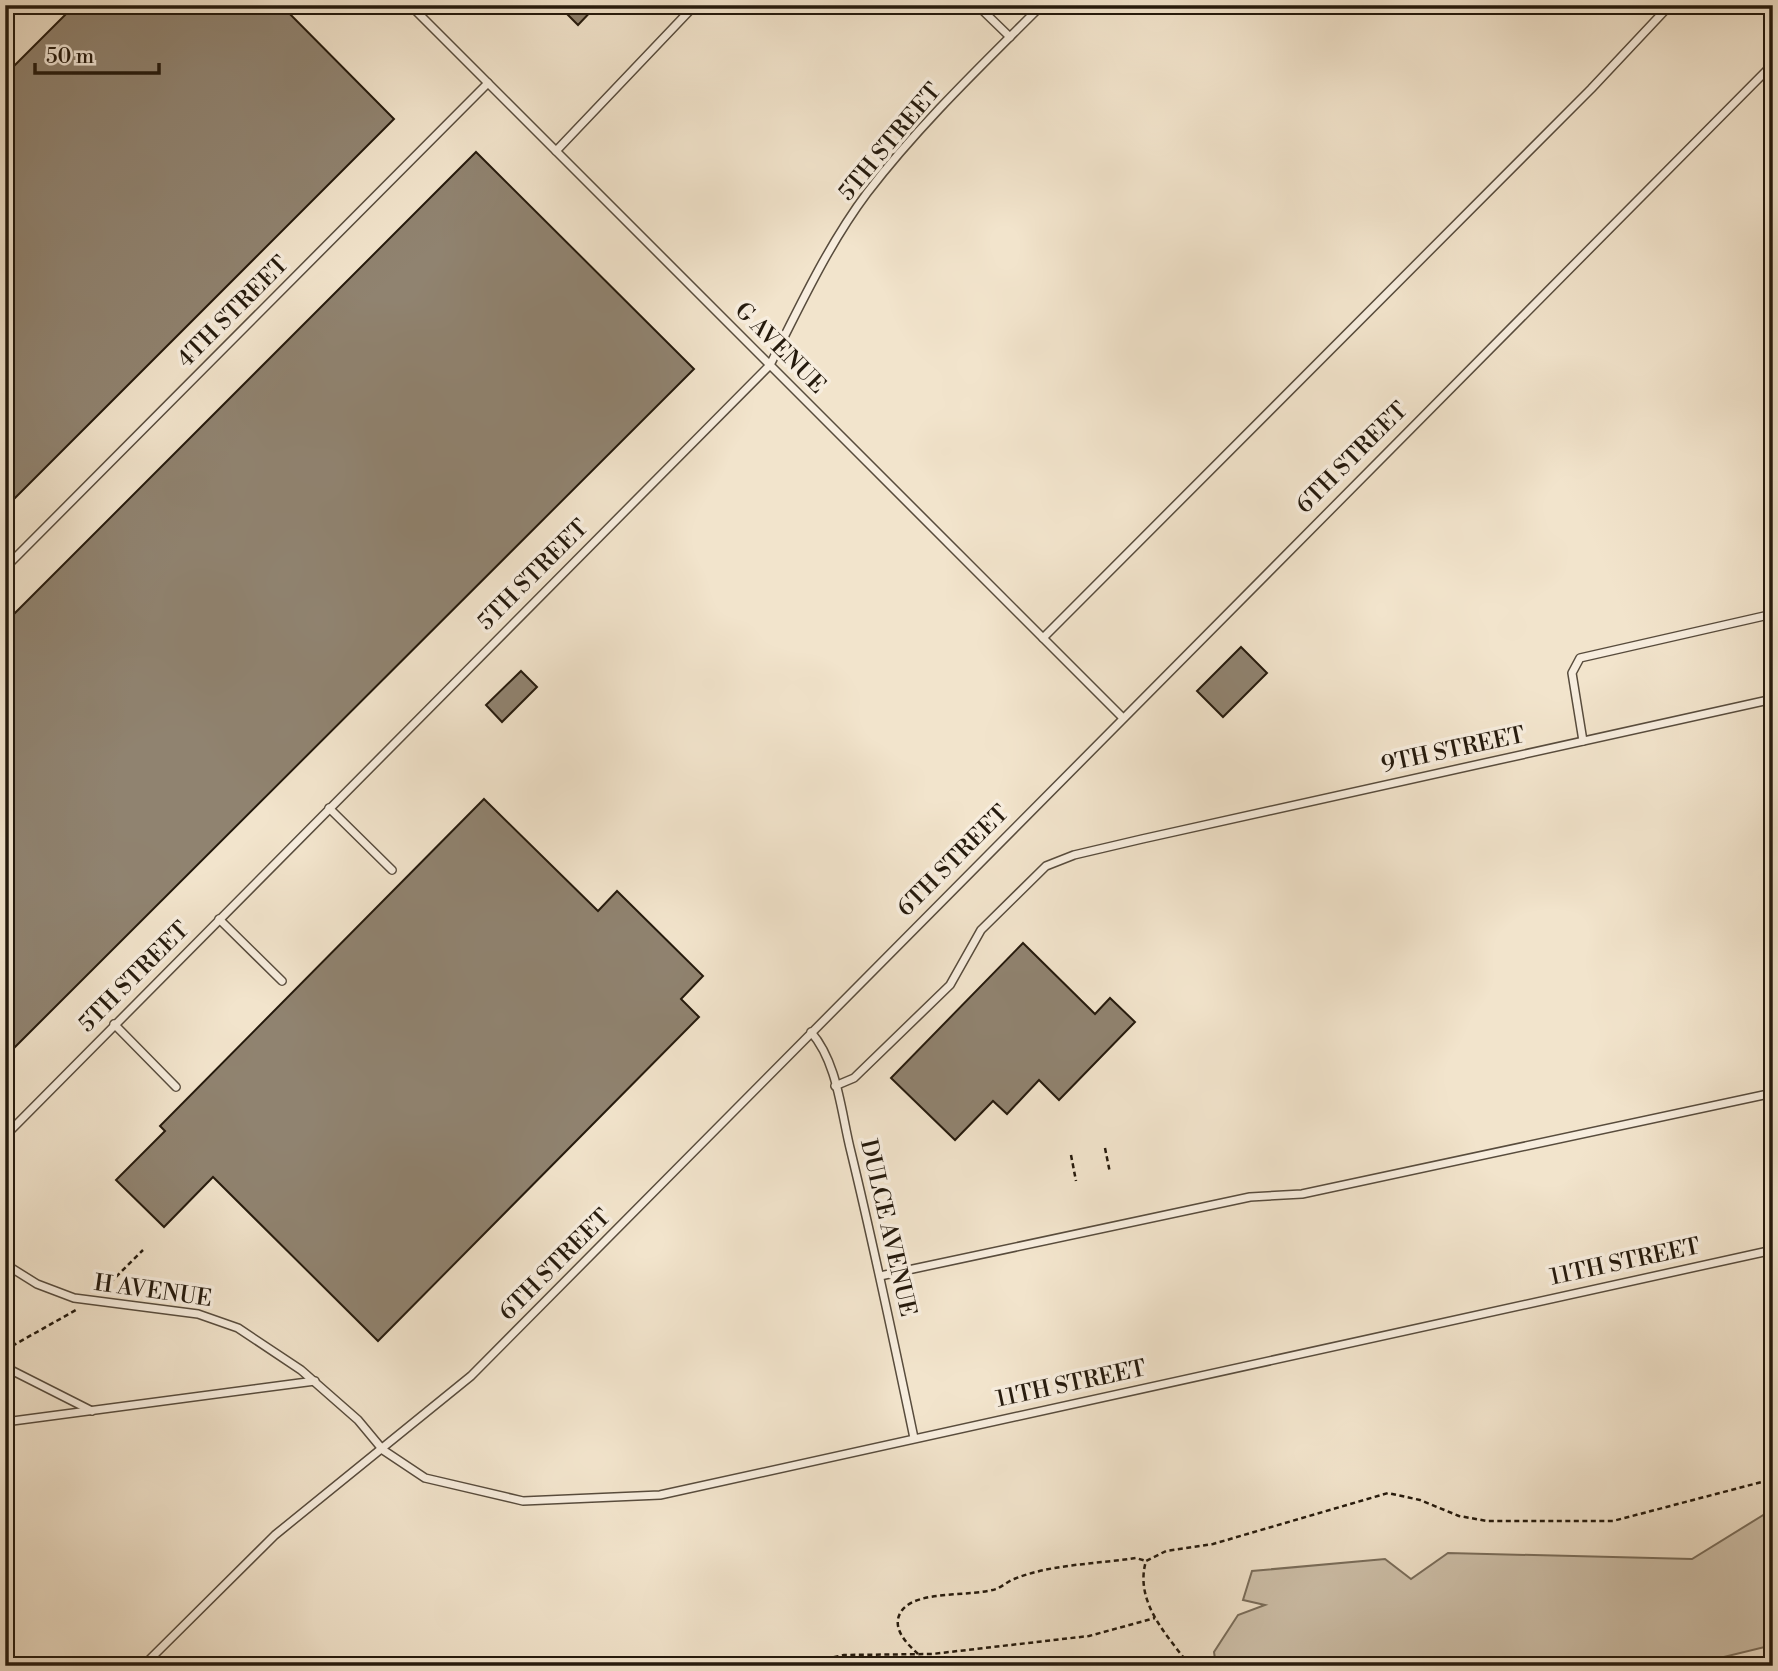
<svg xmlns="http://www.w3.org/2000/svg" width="1778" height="1671" font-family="'Libre Bodoni',serif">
	<rect width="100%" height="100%" fill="#f2e4cc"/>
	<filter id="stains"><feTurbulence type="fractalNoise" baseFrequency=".00286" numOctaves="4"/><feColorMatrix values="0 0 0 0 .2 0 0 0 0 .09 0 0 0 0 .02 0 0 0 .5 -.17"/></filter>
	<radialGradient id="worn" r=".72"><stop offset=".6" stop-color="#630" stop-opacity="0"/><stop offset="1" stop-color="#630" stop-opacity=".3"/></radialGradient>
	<polygon fill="#cfc2ac" stroke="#7a6e5c" stroke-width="2" points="1773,1509 1773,1645 1687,1666 1216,1666 1214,1652 1238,1615 1265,1605 1243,1600 1252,1571 1385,1559 1411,1579 1448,1553 1692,1559"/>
	<g fill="#908370" stroke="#251a0d" stroke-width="2">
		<polygon points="75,5 281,5 394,119 5,508 5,75"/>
		<polygon points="558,5 597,5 578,25"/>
		<polygon points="476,152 694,369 5,1057 5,623"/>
		<polygon points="1241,647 1267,673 1223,717 1197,691"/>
		<polygon points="521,671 537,687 502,722 486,705"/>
		<polygon points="484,799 598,911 617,891 703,976 681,999 699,1017 378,1341 213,1177 164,1227 116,1180 165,1131 160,1126"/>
		<polygon points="1023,943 1095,1014 1110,998 1135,1022 1059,1100 1039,1080 1007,1114 993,1101 955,1140 891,1078"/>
	</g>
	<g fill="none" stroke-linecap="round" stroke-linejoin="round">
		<defs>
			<g id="lane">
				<polyline points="410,5 1123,718"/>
				<polyline points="977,5 1010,37"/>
				<polyline points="556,151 695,5"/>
				<polyline points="5,568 488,83"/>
				<polyline points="1043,638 1591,89 1670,5"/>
				<polyline points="1583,741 1572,673 1580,658 1773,614"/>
				<polyline points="329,808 392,870"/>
				<polyline points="219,919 282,981"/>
				<polyline points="114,1024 176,1087"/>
				<path d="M811 1032C838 1063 841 1113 851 1152 874 1247 894 1342 914 1438"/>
				<polyline points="835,1086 854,1078 950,985 981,930 1046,866 1074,855 1142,839 1773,699"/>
				<path d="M5 1136 770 365C800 306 828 245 867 193 919 125 982 65 1042 5"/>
				<polyline points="5,1264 37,1284 74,1298 198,1314 238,1328 301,1370 358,1420 383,1450 425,1478 523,1501 660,1495 1773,1250"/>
				<polyline points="880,1276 1250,1197 1302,1194 1773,1093"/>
				<polyline points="5,1367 92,1411"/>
				<polyline points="5,1422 315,1381"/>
				<polyline points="143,1666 275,1535 471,1376 1773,64"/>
			</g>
		</defs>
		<use href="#lane" stroke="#584c3d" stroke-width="10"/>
		<g stroke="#251a0d" stroke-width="2.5" stroke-dasharray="5 3.5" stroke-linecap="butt">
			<polyline points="1105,1148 1110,1173"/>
			<polyline points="1071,1155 1076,1181"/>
			<polyline points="104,1289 143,1250"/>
			<polyline points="12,1346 76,1310"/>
			<path d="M918 1654C906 1643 889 1626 903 1609 920 1590 971 1597 996 1589 1002 1587 1008 1581 1014 1579 1051 1564 1097 1564 1136 1558L1146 1561"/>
			<polyline points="792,1666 844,1655 932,1654 1089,1636 1155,1618"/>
			<path d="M1190 1666C1167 1635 1134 1602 1146 1561L1166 1551 1213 1544 1388 1493 1420 1500 1459 1516 1487 1521H1613L1773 1479"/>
			<polyline points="1749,1666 1773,1660"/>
		</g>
		<use href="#lane" stroke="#f7edde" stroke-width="7"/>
	</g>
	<g text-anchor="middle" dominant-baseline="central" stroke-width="7" stroke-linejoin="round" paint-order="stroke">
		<g font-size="23" fill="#251a0d" stroke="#f7edde">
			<text transform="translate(890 142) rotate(-50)">5TH STREET</text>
			<text transform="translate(233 312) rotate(-45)">4TH STREET</text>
			<text transform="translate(780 348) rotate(45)">G AVENUE</text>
			<text transform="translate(1352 458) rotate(-45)">6TH STREET</text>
			<text transform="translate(533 575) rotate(-45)">5TH STREET</text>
			<text transform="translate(1453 750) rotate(-12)">9TH STREET</text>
			<text transform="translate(953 861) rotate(-45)">6TH STREET</text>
			<text transform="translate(134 977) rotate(-45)">5TH STREET</text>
			<text transform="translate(888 1228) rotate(77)">DULCE AVENUE</text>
			<text transform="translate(1625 1262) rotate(-12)">11TH STREET</text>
			<text transform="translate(555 1265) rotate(-45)">6TH STREET</text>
			<text transform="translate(153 1291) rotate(8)">H AVENUE</text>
			<text transform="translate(1071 1384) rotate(-12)">11TH STREET</text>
		</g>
	</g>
	<rect width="1778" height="1671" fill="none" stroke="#f2e4cc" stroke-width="28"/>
	<rect x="7" y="7" width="1764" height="1657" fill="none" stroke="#251a0d" stroke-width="3.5"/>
	<rect x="14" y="14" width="1750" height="1643" fill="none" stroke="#251a0d" stroke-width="2"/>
	<path d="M35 63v10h124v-10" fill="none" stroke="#251a0d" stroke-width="3.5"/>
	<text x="46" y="63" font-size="21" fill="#251a0d" stroke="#f7edde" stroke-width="5" paint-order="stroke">50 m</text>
	<rect width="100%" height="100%" filter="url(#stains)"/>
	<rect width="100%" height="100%" fill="url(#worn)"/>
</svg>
